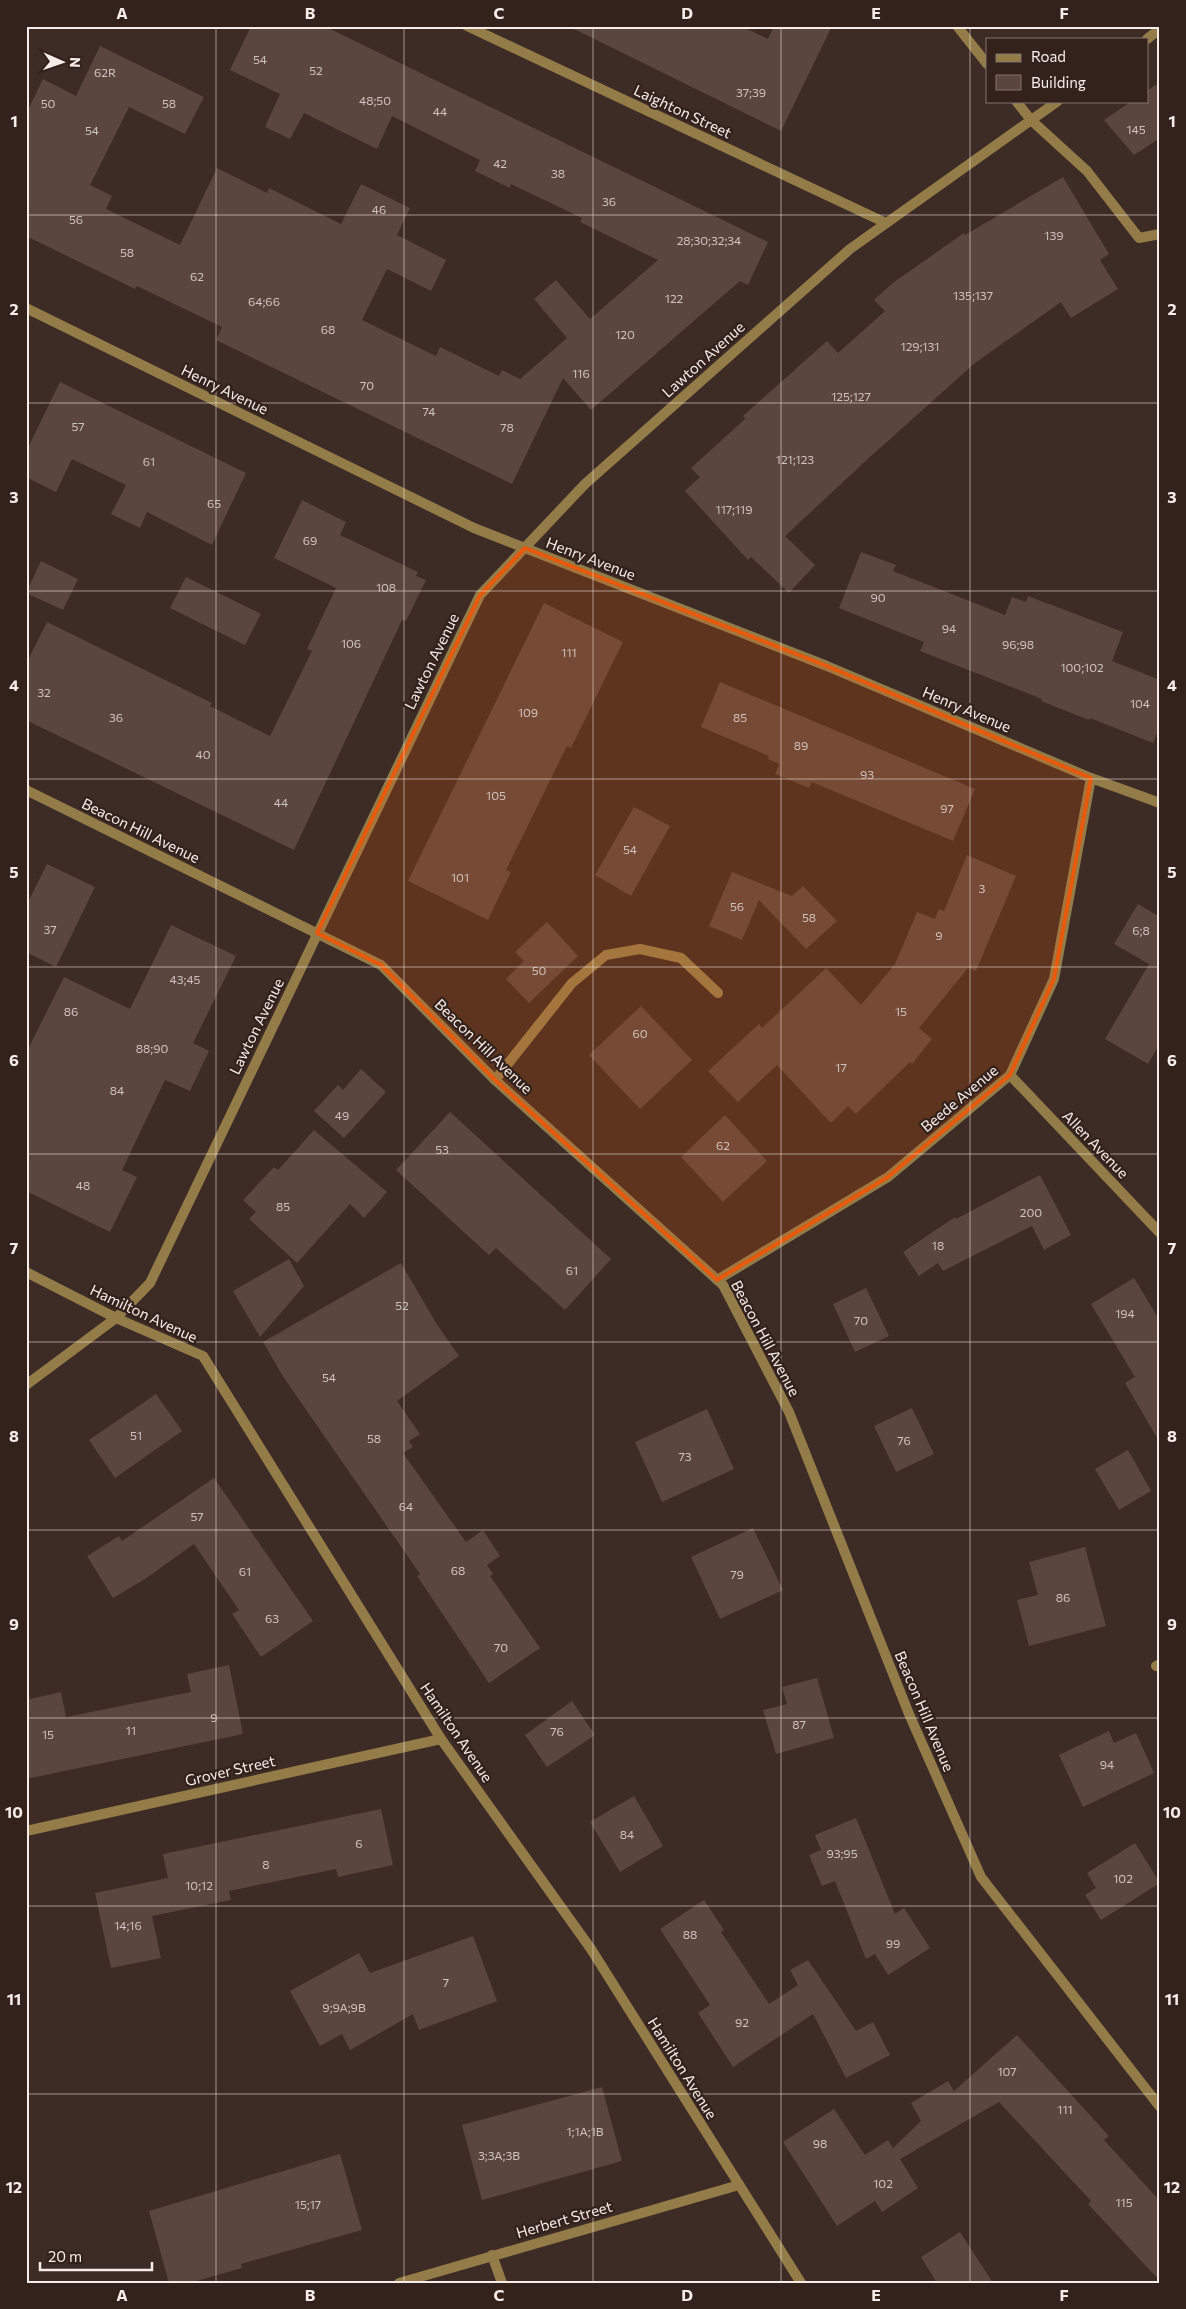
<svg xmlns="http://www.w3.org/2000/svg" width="1186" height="2309" font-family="Commissioner,sans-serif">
	<rect width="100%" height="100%" fill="#3d2b25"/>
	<g fill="#5a463f">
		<polygon points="251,26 324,26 768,242 748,285 740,281 591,410 563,378 512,484 216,340 222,327 137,286 135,289 26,236 26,114 43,79 76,96 100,46 204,97 185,134 129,107 90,185 112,196 106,209 180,245 217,168 267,193 269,188 341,224 361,184 410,208 397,235 446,260 431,291 387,269 362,320 436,356 440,347 499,376 502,370 520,379 567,338 534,299 556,280 590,319 658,260 580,222 582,218 511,184 510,188 475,171 480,160 392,116 377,149 304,113 290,139 265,127 280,94 230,70"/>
		<polygon points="568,26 741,26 768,39 774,26 832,26 781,131"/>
		<polygon points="1160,82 1160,138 1134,155 1104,120 1132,101 1147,101 1147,91"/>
		<polygon points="1063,177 1109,254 1100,260 1118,289 1071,318 1061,302 975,363 870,457 785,536 815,565 789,593 751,557 748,560 685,491 700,477 691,468 745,419 743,416 827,341 838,353 885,311 874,300 894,282 964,233 965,235"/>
		<polygon points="60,382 246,473 212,545 147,512 140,528 111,514 126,485 72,459 56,492 26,477 26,452"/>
		<polygon points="302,500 346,522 340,535 418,572 416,576 426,580 406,621 402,620 294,850 26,720 26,664 47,622 212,703 210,706 270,736 312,651 307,649 336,588 274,558"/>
		<polygon points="861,552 896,565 893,571 1005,615 1012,597 1026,602 1028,596 1123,632 1112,661 1160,680 1160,726 1153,743 1090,718 1089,720 1041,701 1042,699 920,651 924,642 839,608"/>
		<polygon points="41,561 78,579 63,610 26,593"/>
		<polygon points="186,577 261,614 245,645 170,608"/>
		<polygon points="544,603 623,642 571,748 567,746 506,870 511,872 488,920 408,881"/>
		<polygon points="720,682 975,789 953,841 812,782 809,788 775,774 779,764 768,759 769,756 701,727"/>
		<polygon points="634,807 670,826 631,896 595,875"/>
		<polygon points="967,855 1016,876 976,971 968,968 919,1028 932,1039 912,1064 910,1062 856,1114 848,1106 831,1123 777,1065 738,1102 708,1071 759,1024 762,1028 826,968 861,1005 895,964 917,912 935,919 939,909 944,911"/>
		<polygon points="47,864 95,887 56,967 26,952 26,906"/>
		<polygon points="732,872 792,896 803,886 837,921 806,949 759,900 742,940 709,926"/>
		<polygon points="1138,904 1160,917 1160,1043 1148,1064 1105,1039 1149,964 1114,944"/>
		<polygon points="547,922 578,956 529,1003 506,979 524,961 515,952"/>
		<polygon points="171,925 236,956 193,1043 209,1051 190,1091 165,1080 122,1170 137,1177 110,1232 26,1191 26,1053 64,977 130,1009"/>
		<polygon points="641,1006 692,1060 640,1109 589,1055"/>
		<polygon points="361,1069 386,1092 344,1138 314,1111 338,1085 343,1090"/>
		<polygon points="450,1112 611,1259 565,1310 496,1248 489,1255 396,1170"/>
		<polygon points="725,1115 767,1161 723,1202 681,1157"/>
		<polygon points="314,1130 387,1192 364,1218 350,1204 297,1263 249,1219 256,1212 243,1200 274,1167 278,1170"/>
		<polygon points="1040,1175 1071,1235 1044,1250 1032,1226 943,1271 938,1263 919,1276 903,1252 955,1217 956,1219"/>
		<polygon points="289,1259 304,1286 260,1337 233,1291"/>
		<polygon points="401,1263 436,1323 459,1356 397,1401 420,1434 409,1441 413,1447 403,1453 466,1542 483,1530 500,1556 487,1565 493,1574 490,1576 540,1648 489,1683 417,1576 420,1574 284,1378 263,1342"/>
		<polygon points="1134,1278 1160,1321 1160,1443 1125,1383 1135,1377 1091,1304"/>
		<polygon points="866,1288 889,1336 855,1352 833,1304"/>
		<polygon points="156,1394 182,1431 115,1478 89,1440"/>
		<polygon points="912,1408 934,1454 896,1472 874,1426"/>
		<polygon points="707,1409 734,1469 662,1502 635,1442"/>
		<polygon points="1128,1450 1151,1491 1119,1510 1095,1469"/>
		<polygon points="214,1478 313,1621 261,1657 232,1614 239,1610 194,1544 145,1579 113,1598 87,1556 119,1536 122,1541"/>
		<polygon points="753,1528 783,1590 720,1619 691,1557"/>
		<polygon points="1085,1547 1106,1626 1029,1646 1017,1600 1038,1595 1029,1562"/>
		<polygon points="229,1665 243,1734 26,1779 26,1700 61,1692 66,1717 191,1692 187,1674"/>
		<polygon points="817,1678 834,1738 776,1754 763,1710 787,1704 782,1687"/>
		<polygon points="572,1701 595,1735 547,1767 525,1735"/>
		<polygon points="1109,1731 1114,1743 1136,1733 1154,1773 1083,1807 1059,1755"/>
		<polygon points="634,1796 663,1846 620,1872 590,1822"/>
		<polygon points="381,1809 393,1865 338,1877 336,1869 229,1891 231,1900 152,1916 161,1958 111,1968 95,1893 168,1878 163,1854"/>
		<polygon points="856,1818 895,1914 904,1908 930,1948 888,1975 875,1954 866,1959 835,1881 822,1886 809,1855 821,1850 815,1835"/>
		<polygon points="1135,1843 1160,1883 1101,1920 1085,1895 1096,1888 1087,1873"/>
		<polygon points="704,1900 724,1930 721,1932 769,2004 798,1985 790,1970 808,1960 856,2031 873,2022 890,2055 846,2078 813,2014 733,2067 698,2013 710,2005 660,1929"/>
		<polygon points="473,1936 497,2001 419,2030 413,2014 350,2050 342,2034 320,2046 290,1991 359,1953 370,1973"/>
		<polygon points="1017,2035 1109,2136 1104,2140 1160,2201 1160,2281 1088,2204 1091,2201 999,2102 900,2159 918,2188 882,2212 875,2201 837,2226 783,2142 834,2109 865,2155 888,2140 893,2148 921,2121 911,2103 948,2081 954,2091"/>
		<polygon points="602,2087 622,2161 482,2200 462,2125"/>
		<polygon points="340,2154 362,2230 241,2264 242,2268 189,2283 169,2283 149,2211"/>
		<polygon points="960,2232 993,2283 937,2283 921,2257"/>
	</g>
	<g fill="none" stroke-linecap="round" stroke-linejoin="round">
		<g stroke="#947c49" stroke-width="10">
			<polyline points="467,26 886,223"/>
			<polyline points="957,26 987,64"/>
			<polyline points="1147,39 1160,29"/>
			<polyline points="1016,101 1031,120 1087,171 1139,238 1160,234"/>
			<polyline points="26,308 474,528 827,666 1091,778 1160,803"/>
			<polyline points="26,790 381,965 495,1080 723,1285 789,1412 909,1714 981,1877 1160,2107"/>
			<polyline points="1010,1075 1160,1233"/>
			<polyline points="495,1080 572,983 606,955 640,949 681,958 718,993"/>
			<polyline points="26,1272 116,1318 203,1356 441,1739 591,1949 801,2283"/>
			<polyline points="717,1280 888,1177 1010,1075 1054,979 1091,778"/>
			<polyline points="26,1385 116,1318 150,1283 480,595 585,484 850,249 1058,101"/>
			<polyline points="1156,1666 1160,1664"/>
			<polyline points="26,1831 441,1739"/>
			<polyline points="492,2255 502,2283"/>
			<polyline points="399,2283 739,2185"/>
		</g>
	</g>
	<path fill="#e8590c" fill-opacity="0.2" stroke="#e8590c" stroke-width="4" stroke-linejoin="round" d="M525 548 827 666 1091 778 1054 979 1010 1075 888 1177 717 1280 495 1080 381 965 317 933 480 595Z"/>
	<path fill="none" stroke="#f8ece8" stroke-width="1" stroke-opacity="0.55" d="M216 26V2283M404 26V2283M593 26V2283M781 26V2283M970 26V2283M26 215H1160M26 403H1160M26 591H1160M26 779H1160M26 967H1160M26 1154H1160M26 1342H1160M26 1530H1160M26 1718H1160M26 1906H1160M26 2094H1160"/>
	<g text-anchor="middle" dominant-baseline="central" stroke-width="4.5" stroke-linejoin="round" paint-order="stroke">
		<g font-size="12" fill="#d0c2be">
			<text x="260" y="59">54</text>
			<text x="316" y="70">52</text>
			<text x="105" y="72">62R</text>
			<text x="751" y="92">37;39</text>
			<text x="375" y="100">48;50</text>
			<text x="48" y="103">50</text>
			<text x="169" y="103">58</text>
			<text x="440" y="111">44</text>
			<text x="1136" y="129">145</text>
			<text x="92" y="130">54</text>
			<text x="500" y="163">42</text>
			<text x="558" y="173">38</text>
			<text x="609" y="201">36</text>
			<text x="379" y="209">46</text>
			<text x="76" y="219">56</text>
			<text x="1054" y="235">139</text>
			<text x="709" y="240">28;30;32;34</text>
			<text x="127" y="252">58</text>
			<text x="197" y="276">62</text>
			<text x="973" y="295">135;137</text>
			<text x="674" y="298">122</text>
			<text x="264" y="301">64;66</text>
			<text x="328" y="329">68</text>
			<text x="625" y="334">120</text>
			<text x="920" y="346">129;131</text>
			<text x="581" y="373">116</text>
			<text x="367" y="385">70</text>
			<text x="851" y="396">125;127</text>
			<text x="429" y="411">74</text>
			<text x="78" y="426">57</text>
			<text x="507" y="427">78</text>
			<text x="795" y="459">121;123</text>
			<text x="149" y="461">61</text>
			<text x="214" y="503">65</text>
			<text x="734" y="509">117;119</text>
			<text x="310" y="540">69</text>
			<text x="386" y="587">108</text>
			<text x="878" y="597">90</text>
			<text x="949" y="628">94</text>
			<text x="351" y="643">106</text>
			<text x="1018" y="644">96;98</text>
			<text x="569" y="652">111</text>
			<text x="1082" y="667">100;102</text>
			<text x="44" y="692">32</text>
			<text x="1140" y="703">104</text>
			<text x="528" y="712">109</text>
			<text x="116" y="717">36</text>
			<text x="740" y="717">85</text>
			<text x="801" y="745">89</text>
			<text x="203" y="754">40</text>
			<text x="867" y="774">93</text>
			<text x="496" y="795">105</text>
			<text x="281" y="802">44</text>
			<text x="947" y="808">97</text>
			<text x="630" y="849">54</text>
			<text x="460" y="877">101</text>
			<text x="982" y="888">3</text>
			<text x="737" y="906">56</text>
			<text x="809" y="917">58</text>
			<text x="50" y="929">37</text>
			<text x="1141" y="930">6;8</text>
			<text x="939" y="935">9</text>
			<text x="539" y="970">50</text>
			<text x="185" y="979">43;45</text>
			<text x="71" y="1011">86</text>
			<text x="901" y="1011">15</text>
			<text x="640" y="1033">60</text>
			<text x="152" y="1048">88;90</text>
			<text x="841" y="1067">17</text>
			<text x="117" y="1090">84</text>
			<text x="342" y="1115">49</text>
			<text x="723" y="1145">62</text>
			<text x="442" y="1149">53</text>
			<text x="83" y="1185">48</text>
			<text x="283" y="1206">85</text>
			<text x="1031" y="1212">200</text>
			<text x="938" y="1245">18</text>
			<text x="572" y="1270">61</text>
			<text x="402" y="1305">52</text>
			<text x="1125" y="1313">194</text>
			<text x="861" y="1320">70</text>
			<text x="329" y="1377">54</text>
			<text x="136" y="1435">51</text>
			<text x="374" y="1438">58</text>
			<text x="904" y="1440">76</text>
			<text x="685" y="1456">73</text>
			<text x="406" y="1506">64</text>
			<text x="197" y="1516">57</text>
			<text x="458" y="1570">68</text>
			<text x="245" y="1571">61</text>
			<text x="737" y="1574">79</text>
			<text x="1063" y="1597">86</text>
			<text x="272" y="1618">63</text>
			<text x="501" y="1647">70</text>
			<text x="214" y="1717">9</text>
			<text x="799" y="1724">87</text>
			<text x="131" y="1730">11</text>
			<text x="557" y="1731">76</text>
			<text x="48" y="1734">15</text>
			<text x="1107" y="1764">94</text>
			<text x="627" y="1834">84</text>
			<text x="359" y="1843">6</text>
			<text x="842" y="1853">93;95</text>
			<text x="266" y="1864">8</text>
			<text x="1123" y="1878">102</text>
			<text x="199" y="1885">10;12</text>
			<text x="128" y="1925">14;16</text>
			<text x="690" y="1934">88</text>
			<text x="893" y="1943">99</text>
			<text x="446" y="1982">7</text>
			<text x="344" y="2007">9;9A;9B</text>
			<text x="742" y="2022">92</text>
			<text x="1007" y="2071">107</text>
			<text x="1065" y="2109">111</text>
			<text x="585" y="2131">1;1A;1B</text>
			<text x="820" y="2143">98</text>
			<text x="499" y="2155">3;3A;3B</text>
			<text x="883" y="2183">102</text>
			<text x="1124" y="2202">115</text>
			<text x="308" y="2204">15;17</text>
		</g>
		<g font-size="15" fill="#f8ece8" stroke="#33221b">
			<text transform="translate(683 111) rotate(25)">Laighton Street</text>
			<text transform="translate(703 359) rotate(-42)">Lawton Avenue</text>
			<text transform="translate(225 389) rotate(26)">Henry Avenue</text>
			<text transform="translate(591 558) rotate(21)">Henry Avenue</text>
			<text transform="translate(431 661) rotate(-64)">Lawton Avenue</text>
			<text transform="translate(967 709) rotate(23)">Henry Avenue</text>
			<text transform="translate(141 830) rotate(26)">Beacon Hill Avenue</text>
			<text transform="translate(256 1026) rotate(-64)">Lawton Avenue</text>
			<text transform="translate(484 1046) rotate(44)">Beacon Hill Avenue</text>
			<text transform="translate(959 1098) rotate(-40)">Beede Avenue</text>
			<text transform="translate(1096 1144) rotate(46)">Allen Avenue</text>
			<text transform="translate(144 1313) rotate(25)">Hamilton Avenue</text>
			<text transform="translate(766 1338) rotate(62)">Beacon Hill Avenue</text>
			<text transform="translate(925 1711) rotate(67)">Beacon Hill Avenue</text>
			<text transform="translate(457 1732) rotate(56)">Hamilton Avenue</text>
			<text transform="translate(230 1770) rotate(-13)">Grover Street</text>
			<text transform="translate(683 2068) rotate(58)">Hamilton Avenue</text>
			<text transform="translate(564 2219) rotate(-16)">Herbert Street</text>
		</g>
	</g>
	<rect width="1186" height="2309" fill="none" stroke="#33221b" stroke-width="55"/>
	<rect x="986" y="38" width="162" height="65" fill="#33221b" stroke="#82736d"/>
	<rect x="996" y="54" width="25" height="8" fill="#947c49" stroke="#82736d"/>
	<text x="1031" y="62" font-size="15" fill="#f8ece8">Road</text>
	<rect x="996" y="75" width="25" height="15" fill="#5a463f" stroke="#82736d"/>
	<text x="1031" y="88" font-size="15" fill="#f8ece8">Building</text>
	<g transform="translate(62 62) rotate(92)" stroke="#33221b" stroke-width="4" paint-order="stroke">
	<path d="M0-4L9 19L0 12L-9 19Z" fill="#f8ece8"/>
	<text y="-8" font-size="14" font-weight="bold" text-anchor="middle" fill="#f8ece8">N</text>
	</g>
	<path d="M40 2262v8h112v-8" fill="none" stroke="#f8ece8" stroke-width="2.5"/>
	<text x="48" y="2262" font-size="15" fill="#f8ece8" stroke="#33221b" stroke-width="4" paint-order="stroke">20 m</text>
	<rect x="28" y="28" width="1130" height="2254" fill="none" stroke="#f8ece8" stroke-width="2"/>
	<g font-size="16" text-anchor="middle" font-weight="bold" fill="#f8ece8">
		<text x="122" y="19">A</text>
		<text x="310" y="19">B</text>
		<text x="499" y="19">C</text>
		<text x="687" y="19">D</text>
		<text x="876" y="19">E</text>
		<text x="1064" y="19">F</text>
		<text x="14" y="127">1</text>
		<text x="1172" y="127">1</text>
		<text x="14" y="315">2</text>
		<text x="1172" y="315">2</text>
		<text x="14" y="503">3</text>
		<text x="1172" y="503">3</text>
		<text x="14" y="691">4</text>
		<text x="1172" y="691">4</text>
		<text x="14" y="878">5</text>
		<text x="1172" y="878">5</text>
		<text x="14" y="1066">6</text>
		<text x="1172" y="1066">6</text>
		<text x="14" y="1254">7</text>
		<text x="1172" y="1254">7</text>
		<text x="14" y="1442">8</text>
		<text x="1172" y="1442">8</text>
		<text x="14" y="1630">9</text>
		<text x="1172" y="1630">9</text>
		<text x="14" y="1818">10</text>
		<text x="1172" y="1818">10</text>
		<text x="14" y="2005">11</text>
		<text x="1172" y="2005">11</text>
		<text x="14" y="2193">12</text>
		<text x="1172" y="2193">12</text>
		<text x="122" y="2301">A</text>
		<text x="310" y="2301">B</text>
		<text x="499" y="2301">C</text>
		<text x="687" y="2301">D</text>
		<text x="876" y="2301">E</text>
		<text x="1064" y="2301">F</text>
	</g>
</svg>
